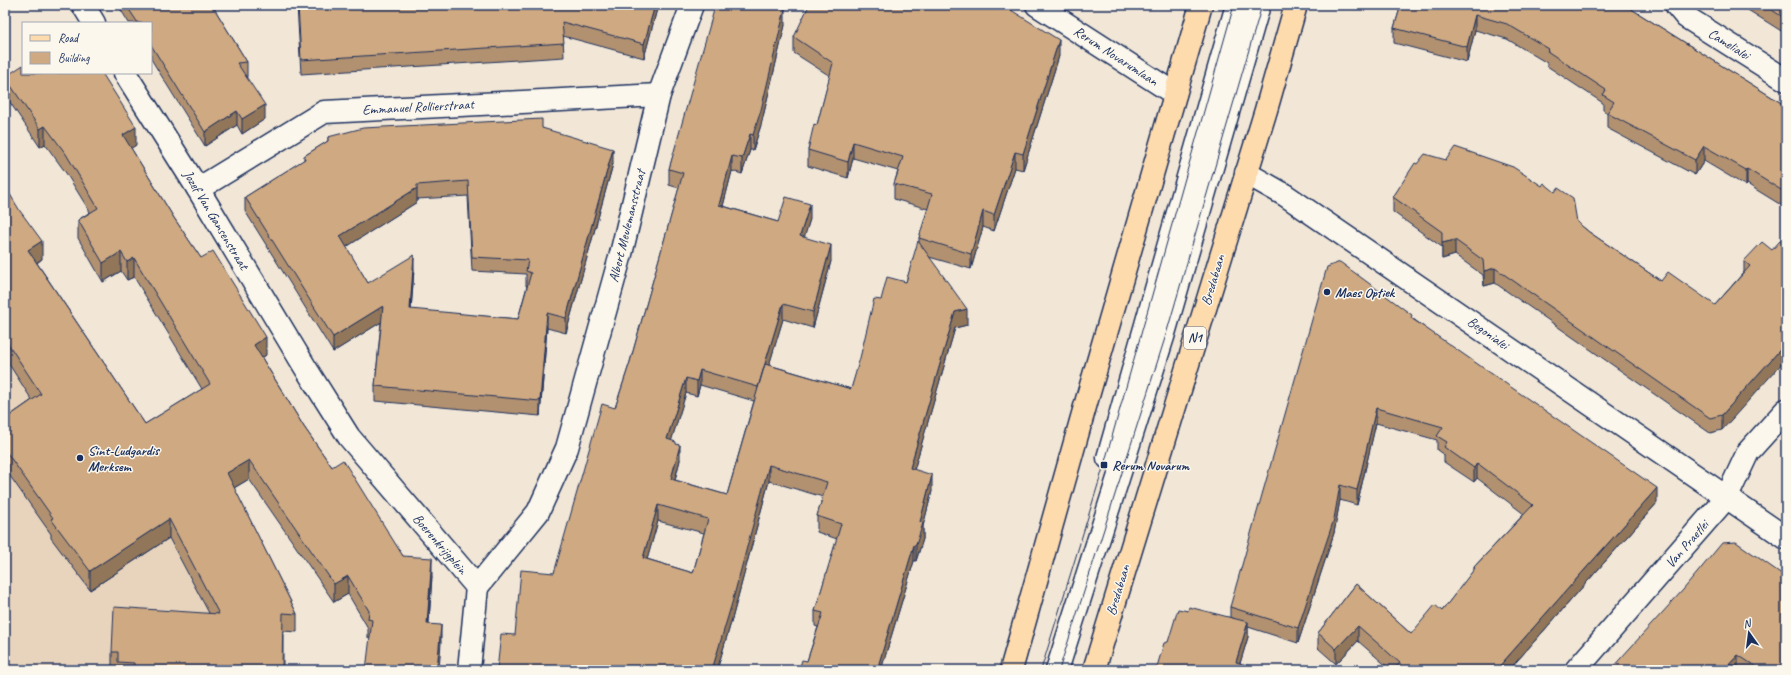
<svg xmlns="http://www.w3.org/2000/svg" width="1791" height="675" font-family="Caveat,sans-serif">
	<rect width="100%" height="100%" fill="#f2e7d7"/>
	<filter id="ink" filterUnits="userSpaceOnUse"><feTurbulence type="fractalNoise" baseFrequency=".025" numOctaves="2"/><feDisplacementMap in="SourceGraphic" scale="8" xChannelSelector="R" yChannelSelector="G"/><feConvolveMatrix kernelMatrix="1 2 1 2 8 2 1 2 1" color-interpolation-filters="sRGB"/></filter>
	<g filter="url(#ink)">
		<polygon fill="#e8d4bd" points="5,234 274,636 283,652 283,670 5,670"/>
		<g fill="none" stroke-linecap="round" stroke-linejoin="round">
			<defs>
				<g id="minor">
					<polyline points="83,5 94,23"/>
					<polyline points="1037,5 1175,94"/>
					<polyline points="1676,5 1686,17 1786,80"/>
					<polyline points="125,73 198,189 305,367 349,437 477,587"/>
					<polyline points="1246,173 1285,195 1786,538"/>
					<polyline points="198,189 324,112 659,95"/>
					<polyline points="1108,458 1237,5"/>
					<polyline points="477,587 538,512 567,448 621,254 659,95 692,5"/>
					<polyline points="469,670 477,587"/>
					<polyline points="1057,670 1163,337 1259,5"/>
					<polyline points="1576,670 1727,497 1748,452 1786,410"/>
				</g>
				<g id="major">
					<polyline points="1011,670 1088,396 1201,5"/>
					<polyline points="1094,670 1266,110 1296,5"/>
				</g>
			</defs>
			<use href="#minor" stroke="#1b2f5e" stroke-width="25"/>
			<use href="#major" stroke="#1b2f5e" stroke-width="25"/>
			<use href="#minor" stroke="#fbf7ec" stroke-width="22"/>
			<use href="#major" stroke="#fedbac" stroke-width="22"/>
			<g stroke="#1b2f5e" stroke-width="1">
				<polyline points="1041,670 1104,465 1234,5"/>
				<polyline points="1059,670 1165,338 1262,5"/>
			</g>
		</g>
		<g fill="#b2916f" stroke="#1b2f5e" fill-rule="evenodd">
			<polygon points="118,5 212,5 247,62 247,77 246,77 265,119 242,134 237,125 205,146 151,59 151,23 129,23"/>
			<polygon points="297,5 658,5 644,58 563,36 564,57 301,74"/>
			<polygon points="1401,5 1625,5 1786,106 1786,208 1747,184 1746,186 1704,161 1695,175 1607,128 1607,113 1603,110 1603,103 1547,66 1547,63 1507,39 1475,30 1467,62 1394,43 1394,28"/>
			<polygon points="1740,5 1786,5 1786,34"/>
			<path d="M717 11 785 25 761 125 753 150H750L742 174 732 171 723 206 778 222 810 219 804 237 831 261 813 328 783 319 769 365 851 389 881 300 906 282 919 243V238L928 209 894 199V184L898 171 853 158 848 178 808 166V150L817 125 830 76 794 53V37L1059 56 1023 170 1015 168 994 231 983 227 971 269 929 257 967 325 955 328 914 470 932 491 923 526V539L916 561H914L881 670H799L807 661 818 627 815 626V611L837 539 817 532V516L823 497 769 481 732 619 717 670H497L515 635 554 573 615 408 630 362 679 188 669 185V169ZM700 385 754 401 727 495 675 480 680 460 676 444 671 441 686 393 697 396ZM658 521 704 533 693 573 647 559Z"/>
			<polygon points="5,77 136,145 131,148 174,218 266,355 262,358 304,427 332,467 403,556 432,576 429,624 441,643 368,638 368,628 348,594 334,602 249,479 234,488 297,614 297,632 283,631 283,670 112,670 112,652 209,613 169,538 90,590 51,538 51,534 5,469 5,419 32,400 5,358 5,186 42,259 37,263 145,424 202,389 134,277 127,280 121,271 103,282 78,238 78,220 90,212 66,173 45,144 40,147 5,95"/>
			<path d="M542 128 613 164 566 333 547 328 540 416 375 401V386L381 322 333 352 245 211V197L304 160V156L328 141V137ZM468 196 472 271 526 274V286H527L518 319 411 310 414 269 368 283 346 247 417 202V199Z"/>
			<polygon points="1417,164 1577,222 1589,232 1661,281 1715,305 1744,272 1744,261 1772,250 1722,430 1710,433 1495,283 1484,286 1483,275 1455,255 1442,259 1442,247 1393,212 1393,197"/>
			<polygon points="1412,318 1657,503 1509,670 1391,670 1358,641 1336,664 1318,648 1318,633 1356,584 1411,634 1442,611 1474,570 1474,567 1524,514 1477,478 1474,482 1444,462 1444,455 1437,450 1437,440 1376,423 1357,505 1340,500 1334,533 1298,643 1248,627 1248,637 1240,663 1168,642 1188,611 1230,618 1230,607"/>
			<polygon points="1786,577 1786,670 1610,670"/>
		</g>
		<g fill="#91765a" stroke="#1b2f5e">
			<polygon points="655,5 658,5 644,58 644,44"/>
			<polygon points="785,9 785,25 761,125 753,150 753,135"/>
			<polygon points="1475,15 1475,30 1467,62 1467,47"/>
			<polygon points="1059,40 1059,56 1023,170 1023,154"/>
			<polygon points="265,105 265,119 242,134 242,119"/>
			<polygon points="237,111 237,125 205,146 205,132"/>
			<polygon points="45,126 45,144 40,147 40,129"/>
			<polygon points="136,127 136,145 123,154 123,135"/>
			<polygon points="750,134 750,150 742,174 742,158"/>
			<polygon points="853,142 853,158 848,178 848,162"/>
			<polygon points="1704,146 1704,161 1695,175 1695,160"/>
			<polygon points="613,149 613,164 566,333 566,318"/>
			<polygon points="1015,152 1015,168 994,231 994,215"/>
			<polygon points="732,156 732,171 719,221 719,205"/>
			<polygon points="1747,169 1747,184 1746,186 1746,170"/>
			<polygon points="417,188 417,202 340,251 340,236"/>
			<polygon points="810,204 810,219 800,252 800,236"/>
			<polygon points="983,211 983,227 971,269 971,254"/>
			<polygon points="1455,240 1455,255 1442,259 1442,243"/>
			<polygon points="42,241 42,259 28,268 28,250"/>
			<polygon points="831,245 831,261 813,328 813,312"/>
			<polygon points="121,252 121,271 103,282 103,263"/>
			<polygon points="414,255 414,269 410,324 410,309"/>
			<polygon points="134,258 134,277 127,280 127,262"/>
			<polygon points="1495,268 1495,283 1484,286 1484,271"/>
			<polygon points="783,304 783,319 758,402 758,387"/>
			<polygon points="383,306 383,321 333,352 333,337"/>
			<polygon points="967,309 967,325 955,328 910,484 910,468 955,312"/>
			<polygon points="547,313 547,328 540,416 540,401"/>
			<polygon points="266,337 266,355 254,363 254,345"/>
			<polygon points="1786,343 1786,359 1722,430 1722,415"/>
			<polygon points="700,370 700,385 697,396 697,381"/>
			<polygon points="686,378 686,393 667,455 667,439"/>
			<polygon points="1376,408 1376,423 1357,505 1357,490"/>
			<polygon points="680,445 680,460 671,494 671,479"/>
			<polygon points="249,460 249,479 227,492 227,473"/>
			<polygon points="1477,463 1477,478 1474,482 1474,468"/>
			<polygon points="769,465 769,481 732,619 717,670 712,670"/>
			<polygon points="932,475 932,491 923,526 923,539 916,561 916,545 920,522"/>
			<polygon points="1340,485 1340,500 1334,533 1298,643 1298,628"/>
			<polygon points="1657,488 1657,503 1509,670 1496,670"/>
			<polygon points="658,505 658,521 643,574 643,558"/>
			<polygon points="169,519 169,538 90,590 90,571"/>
			<polygon points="914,545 914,561 881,670 877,670"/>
			<polygon points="432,558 432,576 427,642 427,624"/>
			<polygon points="348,576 348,594 334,602 334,584"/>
			<polygon points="1248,622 1248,637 1238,670 1236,662"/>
			<polygon points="441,625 441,643 439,670 437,670"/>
			<polygon points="1358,626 1358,641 1336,664 1336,649"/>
			<polygon points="1738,655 1738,670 1724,670"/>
		</g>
		<g fill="#cfa981" stroke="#1b2f5e" fill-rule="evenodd">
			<polygon points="126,5 212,5 247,62 237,63 265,105 242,119 237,111 205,132 151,45 151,23 138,23"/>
			<polygon points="298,5 655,5 644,44 562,22 564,43 301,60"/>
			<path d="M719 5H779L785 9 761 110 753 135 750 134 742 158 732 156 719 205 778 222 786 197 810 204 800 236 831 245 813 312 783 304 758 387 700 370 697 381 686 378 667 439 676 442V444L680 445 671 479 727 495 765 364 851 389 860 358 874 299 881 300 887 277 906 282 918 241 967 309 955 312 910 468 932 475 920 522 923 523 916 545H914L877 670H799L802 660 807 661 823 613 815 611 841 524 817 516 827 482 769 465 732 603 712 670H623L593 667V670H497L501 634 515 635 521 570 554 573 602 404 615 408 630 362 683 173 669 169 714 10 717 11ZM658 505 708 519 693 573 643 558Z"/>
			<polygon points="809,5 1003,5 1059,40 1023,154 1015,152 994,215 983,211 971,254 919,238 932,194 894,184 903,157 853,142 848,162 808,150 814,124 817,125 833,63 794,37"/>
			<polygon points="1401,5 1625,5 1786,106 1786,193 1747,169 1746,170 1704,146 1695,160 1607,113 1614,102 1603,95 1606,90 1547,51 1549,49 1507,24 1475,15 1467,47 1394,28"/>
			<polygon points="1764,5 1786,5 1786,19"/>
			<polygon points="23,65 23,73 102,73 136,127 123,135 174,218 201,258 213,251 266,337 254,345 304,427 332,467 343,460 403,556 432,558 427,624 441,625 437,670 366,670 372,620 368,619 369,611 348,576 334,584 249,460 227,473 297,614 283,613 282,670 134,670 134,663 118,662 118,652 112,652 114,607 219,614 169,519 90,571 51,519 53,518 5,450 5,419 41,394 5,339 5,186 20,211 42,241 28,250 145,424 210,384 134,258 127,262 121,252 103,263 78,220 98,208 66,154 45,126 40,129 5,77"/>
			<path d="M542 119V128L613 149 566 318 547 313 540 401 375 386 383 306 333 337 245 197 305 159 304 156 328 141V137L363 128ZM468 181 472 257 528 260 526 271 531 273 518 319 410 309 414 255 368 283 340 236 417 188V185Z"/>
			<polygon points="1455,147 1513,167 1542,186 1544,183 1555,192 1558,188 1573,198 1577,222 1589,232 1661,281 1668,272 1715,305 1750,266 1744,261 1762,242 1772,250 1786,234 1786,343 1722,415 1710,418 1495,268 1484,271 1483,260 1455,240 1442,243 1442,232 1393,197 1415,163 1417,164 1425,154 1446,160"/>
			<polygon points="1340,262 1412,315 1411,318 1657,488 1496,670 1393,670 1400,663 1358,626 1336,649 1318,633 1356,584 1411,634 1435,605 1442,611 1475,568 1474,567 1533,505 1477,463 1474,468 1444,447 1447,442 1437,436 1443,427 1376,408 1357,490 1340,485 1334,519 1298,628 1230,607 1327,267"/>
			<polygon points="1736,542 1786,577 1786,670 1761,670 1738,655 1724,670 1610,670 1683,590 1722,543"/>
			<polygon points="1189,607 1248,622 1236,662 1263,670 1156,670 1164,643 1168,642 1178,609 1188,611"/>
		</g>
	</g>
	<g fill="#1b2f5e" stroke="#fbf7ec" stroke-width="1.5">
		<circle cx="1327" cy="292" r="4"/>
		<circle cx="80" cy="458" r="4"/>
		<rect x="1100" y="461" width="8" height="8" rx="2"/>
	</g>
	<g text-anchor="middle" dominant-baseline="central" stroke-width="3" stroke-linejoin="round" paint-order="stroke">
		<rect fill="#fbf7ec" stroke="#5e6b89" stroke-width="1" x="1184" y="327" width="22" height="22" rx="3"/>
		<g font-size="13" font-weight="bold" fill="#1b2f5e">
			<text x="1195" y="338">N1</text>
		</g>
		<g font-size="14" fill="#1b2f5e" stroke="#fbf7ec">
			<text transform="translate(1729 44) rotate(32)">Camelialei</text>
			<text transform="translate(1116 56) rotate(33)">Rerum Novarumlaan</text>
			<text transform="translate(418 107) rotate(-3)">Emmanuel Rollierstraat</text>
			<text transform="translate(216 220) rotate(59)">Jozef Van Gansenstraat</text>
			<text transform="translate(627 226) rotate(-76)">Albert Meulemansstraat</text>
			<text transform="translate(1213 280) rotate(-73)">Bredabaan</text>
			<text transform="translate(1488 333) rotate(35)">Begonialei</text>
			<text transform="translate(440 544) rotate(49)">Boerenkrijgplein</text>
			<text transform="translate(1687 544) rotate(-49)">Van Praetlei</text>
			<text transform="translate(1118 590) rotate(-73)">Bredabaan</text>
		</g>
		<g font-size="14" font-weight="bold" fill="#1b2f5e" stroke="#fbf7ec" text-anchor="start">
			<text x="1335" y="292">Maes Optiek</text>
			<text x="88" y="450">Sint-Ludgardis<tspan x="88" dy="16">Merksem</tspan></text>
			<text x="1112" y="465">Rerum Novarum</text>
		</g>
	</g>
	<rect width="1791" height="675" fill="none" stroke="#fbf7ec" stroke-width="20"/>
	<rect x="10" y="10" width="1771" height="655" fill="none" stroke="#1b2f5e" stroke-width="1.5" filter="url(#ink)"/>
	<rect x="22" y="22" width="130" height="52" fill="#fbf7ec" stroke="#a1a7b3"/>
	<rect x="30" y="35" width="20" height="6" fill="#fedbac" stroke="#a1a7b3"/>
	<text x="58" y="42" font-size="12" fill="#1b2f5e">Road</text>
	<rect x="30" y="52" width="20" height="12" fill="#cfa981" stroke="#a1a7b3"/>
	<text x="58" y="62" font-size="12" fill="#1b2f5e">Building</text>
	<g transform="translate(1749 633) rotate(346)" stroke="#fbf7ec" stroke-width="3" paint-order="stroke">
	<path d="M0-3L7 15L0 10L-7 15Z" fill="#1b2f5e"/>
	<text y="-6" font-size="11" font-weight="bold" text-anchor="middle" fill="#1b2f5e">N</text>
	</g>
</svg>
